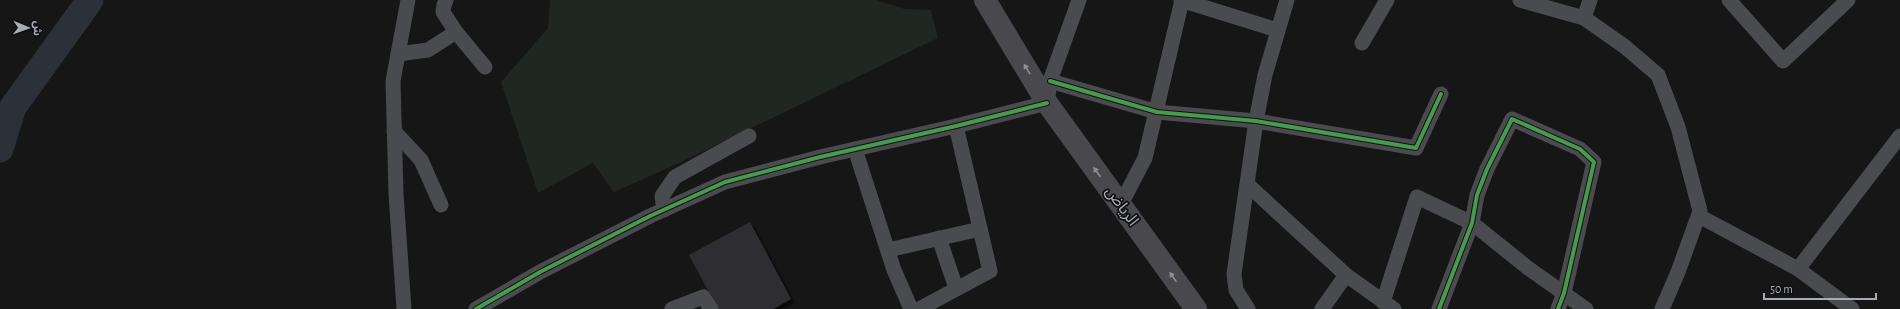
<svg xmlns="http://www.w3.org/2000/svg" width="1900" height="309" font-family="'Alegreya Sans','Noto Sans Arabic',sans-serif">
	<defs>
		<filter id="shadow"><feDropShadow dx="3.5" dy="3.5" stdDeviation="1" flood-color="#0009"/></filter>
	</defs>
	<rect width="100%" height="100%" fill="#161616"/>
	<polygon fill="#202621" points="550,0 876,0 905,9 931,10 938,38 675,165 614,192 593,163 538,193 501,82 548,28"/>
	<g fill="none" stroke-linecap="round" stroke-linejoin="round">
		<polyline stroke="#2c3139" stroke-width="27" points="0,149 13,107 90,0"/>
	</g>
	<polygon fill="#2f2f30" filter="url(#shadow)" points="750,222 791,299 773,309 718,309 689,255"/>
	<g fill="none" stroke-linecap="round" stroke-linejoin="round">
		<g stroke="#4a4b4f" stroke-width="15">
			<polyline points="446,0 444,5 443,12 456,32 485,67"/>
			<polyline points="1181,0 1277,30"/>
			<polyline points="1520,0 1584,18 1624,46 1658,75 1678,127 1700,211 1678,272 1662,309"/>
			<polyline points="1729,0 1783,61 1848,0"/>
			<polyline points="1584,18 1590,0"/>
			<polyline points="1362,43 1387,0"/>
			<polyline points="398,54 428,50 456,32"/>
			<polyline points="1050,81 1157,112 1256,121 1416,148 1441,94"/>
			<polyline points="394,131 421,160 441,205"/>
			<polyline points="855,149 894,270 911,309"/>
			<polyline points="1248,185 1346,275 1394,309"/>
			<polyline points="1121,204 1145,158 1182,0"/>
			<polyline points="664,210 662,196 675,177 749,136"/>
			<polyline points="1699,216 1798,269 1852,309"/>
			<polyline points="939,238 956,288"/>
			<polyline points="888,250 980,229"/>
			<polyline points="1798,269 1900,136"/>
			<polyline points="1383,302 1417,197 1472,223 1528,268 1586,309"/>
			<polyline points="404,309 396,194 393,81 408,0"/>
			<polyline points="476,309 540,272 650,216 725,182 820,157 956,126 1047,103 1050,81 1079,0"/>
			<polyline points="672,309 703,297 711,309"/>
			<polyline points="919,309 990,271 956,126"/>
			<polyline points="1248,309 1236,290 1234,274 1256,121 1265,75 1287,0"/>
			<polyline points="1322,309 1346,275"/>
			<polyline points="1439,309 1472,223 1477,195 1487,169 1512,119 1580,149 1594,162 1564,293 1558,309"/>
		</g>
		<polyline stroke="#49494d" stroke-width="22" points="985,0 1047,103 1196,309"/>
		<defs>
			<g id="cycleway">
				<polyline points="1050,81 1157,112 1256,121 1416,148 1441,94"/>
				<polyline points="476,309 540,272 650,216 725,182 820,157 956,126 1047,103"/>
				<polyline points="1439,309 1472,223 1477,195 1487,169 1512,119 1580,149 1594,162 1564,293 1558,309"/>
			</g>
		</defs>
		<use href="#cycleway" stroke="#101012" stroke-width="6"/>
		<use href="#cycleway" stroke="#469c4c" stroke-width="4"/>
	</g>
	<defs><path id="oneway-solid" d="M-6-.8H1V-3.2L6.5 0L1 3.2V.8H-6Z"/></defs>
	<g fill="#8c8e96">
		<use href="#oneway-solid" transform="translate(1027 69) rotate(-121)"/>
		<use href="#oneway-solid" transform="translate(1097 172) rotate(-126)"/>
		<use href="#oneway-solid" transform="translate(1173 277) rotate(-125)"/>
	</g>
	<g text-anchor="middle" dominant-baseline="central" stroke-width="3.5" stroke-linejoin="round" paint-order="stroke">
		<g font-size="16" fill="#a8abb6" stroke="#101012">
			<text transform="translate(1122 206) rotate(54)">الرياض</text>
		</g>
	</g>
	<g transform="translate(28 28) rotate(92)" stroke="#101012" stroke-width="3" paint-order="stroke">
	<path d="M0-3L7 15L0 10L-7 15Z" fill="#a8abb6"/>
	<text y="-6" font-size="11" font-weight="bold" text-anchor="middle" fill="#a8abb6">ش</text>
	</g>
	<path d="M1764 293v6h112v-6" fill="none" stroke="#a8abb6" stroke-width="2"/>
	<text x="1770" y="293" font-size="12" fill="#a8abb6" stroke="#101012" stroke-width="3" paint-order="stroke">50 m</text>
</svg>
